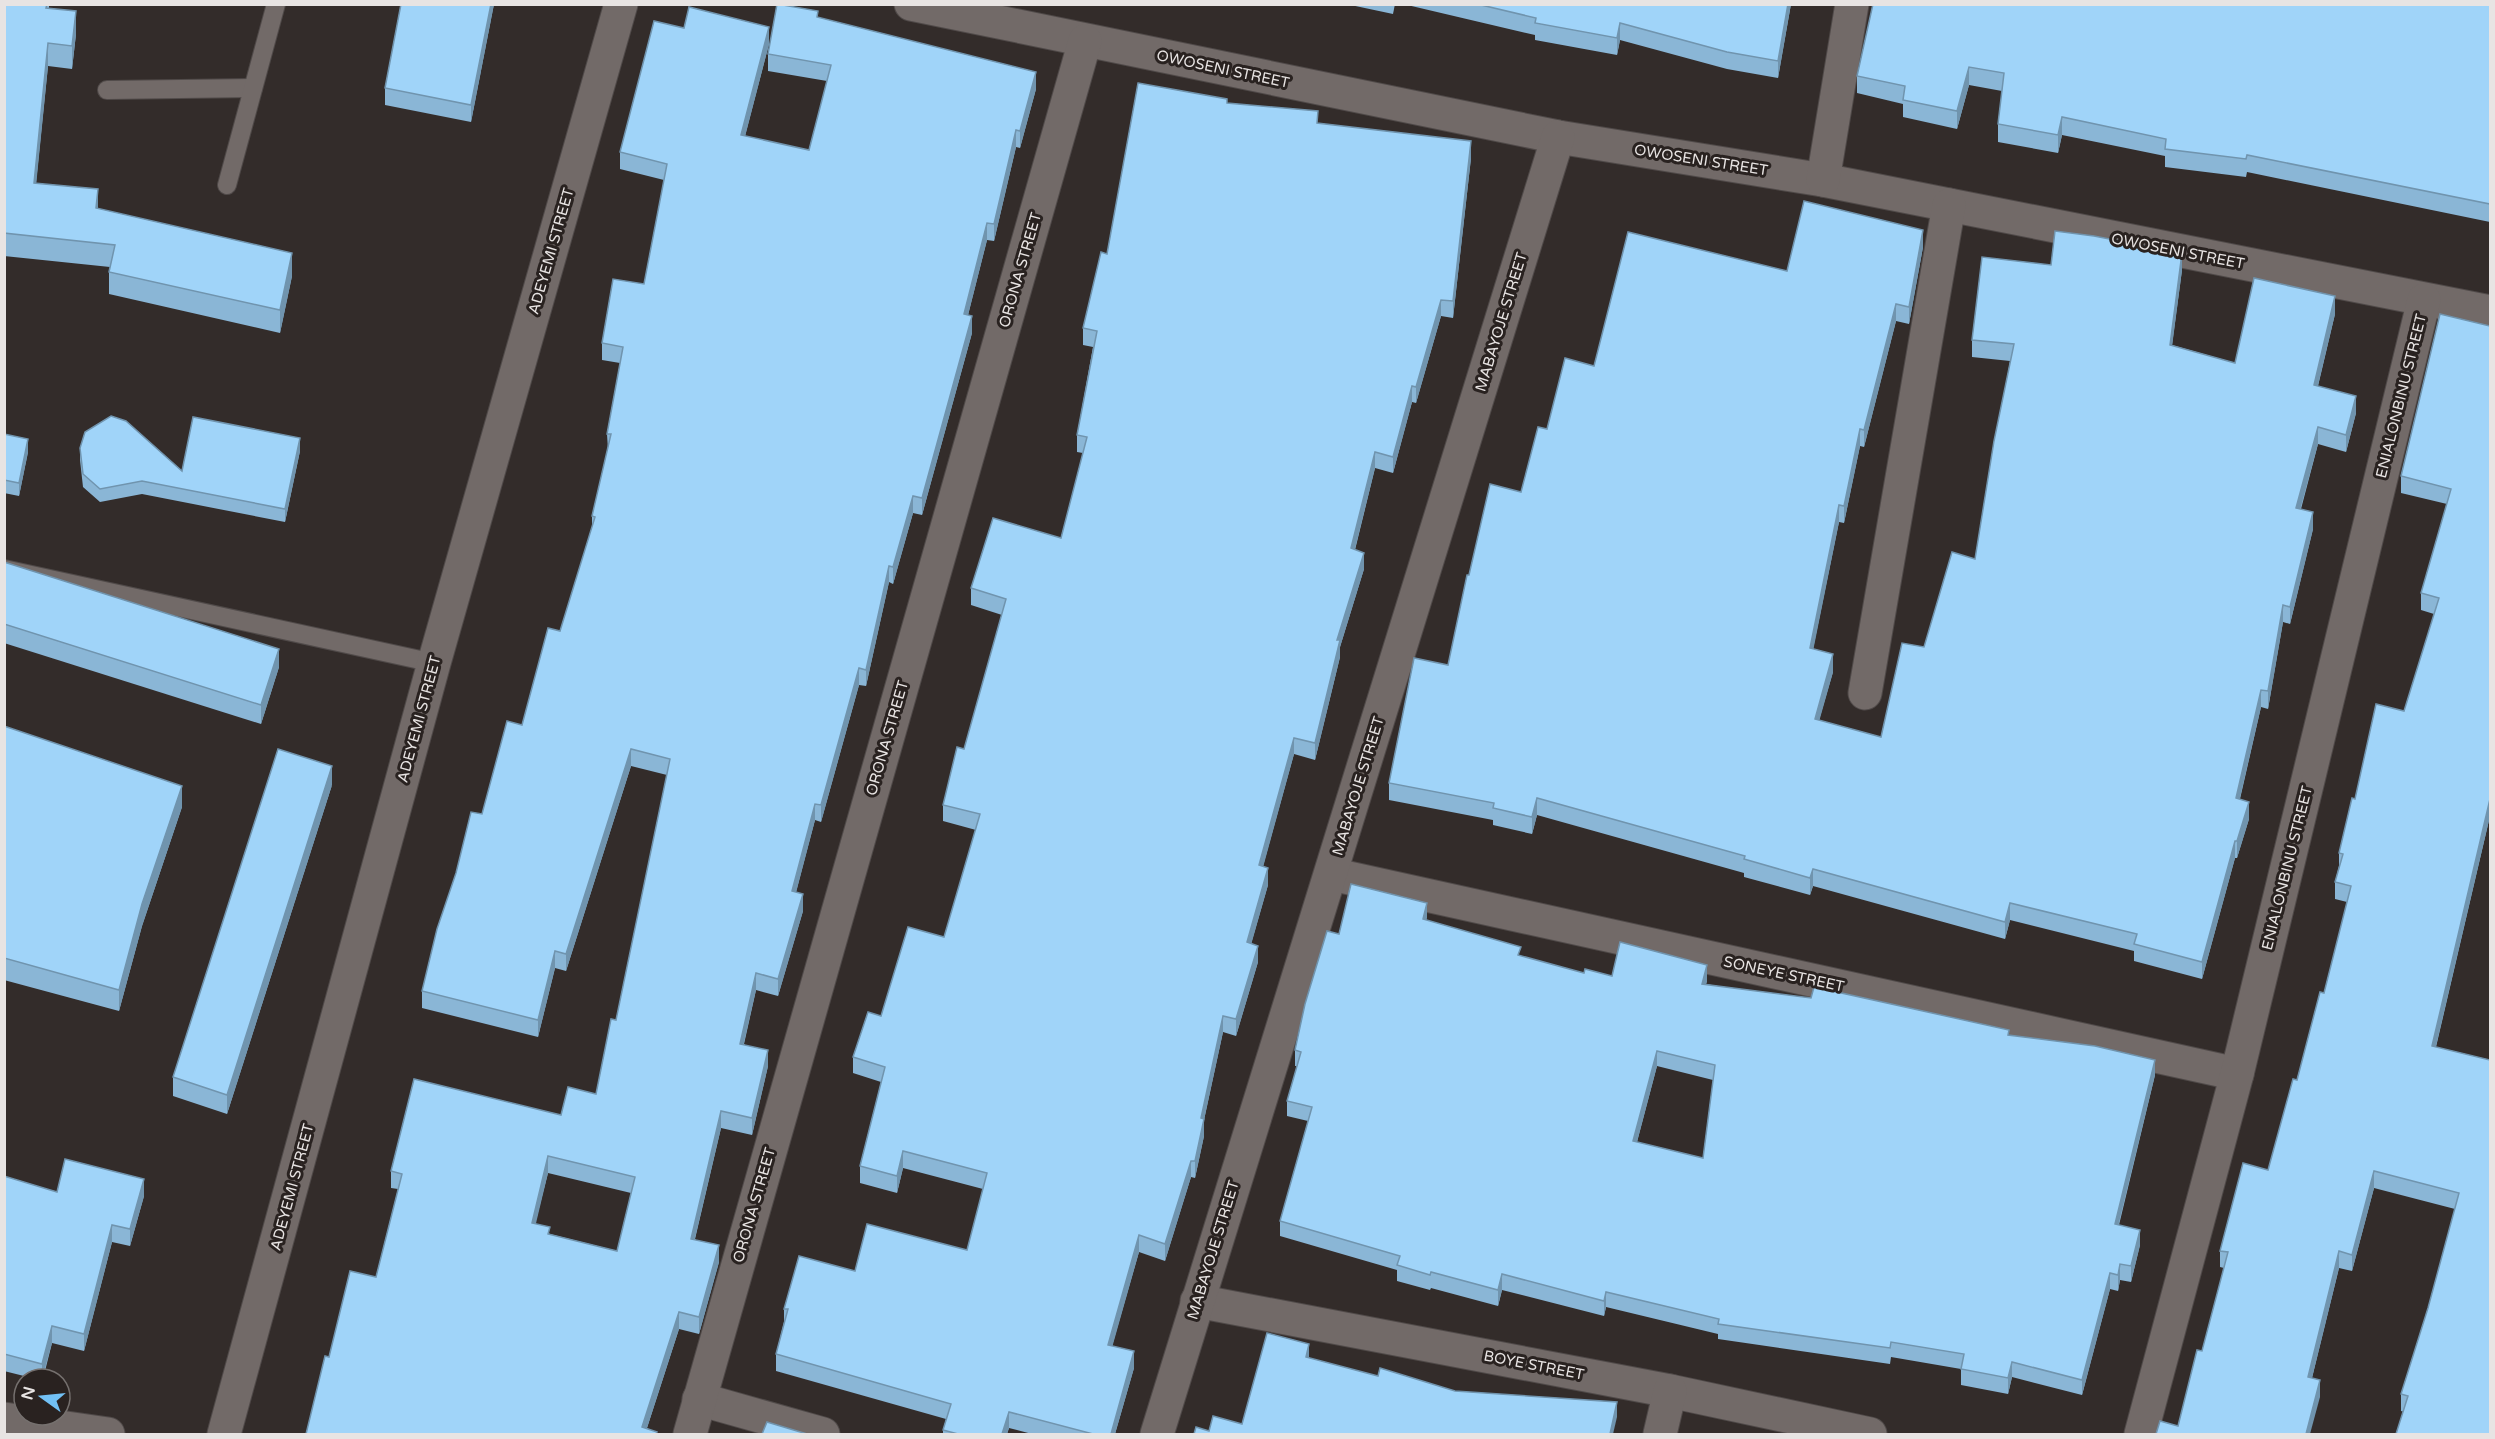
<svg xmlns="http://www.w3.org/2000/svg" width="2495" height="1439" font-family="'Varela Round',sans-serif">
	<rect width="100%" height="100%" fill="#332c2a"/>
	<g fill="none" stroke-linecap="round" stroke-linejoin="round">
		<defs>
			<g id="service">
				<polyline points="107,90 253,88"/>
				<polyline points="227,185 276,4"/>
				<polyline points="4,569 434,663"/>
			</g>
			<g id="minor">
				<polyline points="911,4 1558,137 1823,180 2490,312"/>
				<polyline points="1823,180 1852,4"/>
				<polyline points="1865,693 1949,205"/>
				<polyline points="1331,874 2237,1074"/>
				<polyline points="1197,1301 1670,1391 1870,1434"/>
				<polyline points="699,1399 823,1434"/>
				<polyline points="690,1434 1085,41"/>
				<polyline points="1157,1434 1558,137"/>
				<polyline points="1660,1434 1670,1391"/>
				<polyline points="2141,1434 2237,1074 2424,300"/>
			</g>
			<g id="tertiary">
				<polyline points="4,1419 108,1434"/>
				<polyline points="224,1434 434,663 621,4"/>
			</g>
		</defs>
		<use href="#service" stroke="#504a49" stroke-width="20"/>
		<use href="#minor" stroke="#504a49" stroke-width="35"/>
		<use href="#tertiary" stroke="#504a49" stroke-width="35"/>
		<use href="#service" stroke="#726a68" stroke-width="18"/>
		<use href="#minor" stroke="#726a68" stroke-width="33"/>
		<use href="#tertiary" stroke="#726a68" stroke-width="33"/>
	</g>
	<g fill="#8ab6d6" fill-rule="evenodd">
		<polygon points="4,4 49,4 49,8 76,34 72,69 48,66 36,183 98,209 292,276 280,333 109,294 109,272 110,267 4,256"/>
		<polygon points="401,4 494,4 471,122 385,105 385,88"/>
		<polygon points="1346,4 1395,4 1393,14"/>
		<polygon points="1403,4 1791,4 1778,78 1727,69 1620,40 1617,55 1535,40 1535,35"/>
		<polygon points="2490,4 2490,222 2247,172 2246,177 2165,167 2165,156 2062,135 2058,153 1998,142 1998,124 2002,91 1969,85 1957,129 1903,117 1903,104 1857,93 1857,76"/>
		<path d="M818 17 1036 89 1020 148 1016 147 994 241 987 240 968 315 972 333 922 515 913 513 893 584 889 582 866 686 859 685 821 822 815 820 796 892 803 911 778 996 756 990 744 1044 768 1066 752 1135 721 1128 695 1239 719 1262 699 1334 679 1329 647 1428 657 1434 329 1357 376 1277 398 1189 391 1188V1171L561 1115 596 1094 616 1020 667 775 631 766 566 971 555 968 538 1037 422 1008V991L482 814 522 725 560 631 592 528V516L608 450 607 434 620 363 602 360V343L644 284 664 180 620 169V152L684 28 769 44 745 136 809 150 827 81 768 71V54ZM548 1173 631 1193 617 1251 550 1234 535 1224Z"/>
		<polygon points="1227,103 1318,123 1471,158 1453,318 1441,316 1416,403 1412,402 1393,473 1375,468 1355,550 1364,569 1340,647 1340,657 1315,760 1294,754 1263,866 1268,885 1251,944 1258,962 1236,1036 1223,1032 1204,1120 1204,1136 1195,1178 1191,1177 1165,1261 1139,1252 1112,1346 1134,1368 1115,1434 1032,1434 1009,1428 1007,1434 943,1434 943,1430 946,1419 776,1371 776,1354 784,1322 784,1309 855,1271 967,1250 983,1189 903,1168 897,1193 860,1183 860,1166 881,1082 853,1073 853,1057 881,1016 944,937 976,830 943,821 943,805 964,749 1002,615 971,605 971,588 1061,538 1083,453 1077,452 1077,435 1093,347 1083,345 1083,328 1107,254"/>
		<polygon points="1923,247 1909,324 1896,321 1864,447 1860,446 1844,523 1839,522 1813,649 1833,672 1819,720 1881,737 1924,647 1975,559 2010,361 1972,357 1972,340 2051,265 2182,270 2172,345 2235,363 2335,314 2318,386 2356,413 2346,452 2318,444 2301,509 2313,529 2290,624 2283,622 2268,709 2261,707 2240,799 2249,819 2237,858 2235,858 2202,979 2134,961 2134,951 2010,920 2005,939 1813,886 1810,895 1744,877 1744,873 1537,815 1532,834 1493,825 1493,820 1389,800 1389,783 1448,665 1469,575 1521,492 1547,429 1594,366 1787,271"/>
		<polygon points="2440,314 2490,816 2436,1047 2490,1060 2490,1434 2401,1411 2401,1394 2428,1308 2455,1209 2374,1188 2352,1271 2339,1268 2312,1378 2320,1397 2178,1426 2202,1351 2224,1268 2220,1267 2220,1251 2268,1170 2324,993 2347,902 2335,899 2335,882 2339,866 2339,853 2355,799 2404,711 2434,614 2421,610 2421,593 2447,504 2401,493 2401,476"/>
		<polygon points="4,434 28,452 19,496 4,493"/>
		<polygon points="80,448 182,471 300,451 285,522 142,494 100,502 83,487 80,460"/>
		<polygon points="4,562 279,667 261,724 4,643"/>
		<polygon points="4,726 182,807 142,926 119,1011 4,980"/>
		<polygon points="332,785 227,1114 173,1096 173,1077"/>
		<path d="M1426 920 1521 956 1584 973 1612 976 1707 981 1706 984 2009 1035 2155 1075 2119 1225 2140 1245 2131 1282 2120 1280 2118 1291 2110 1289 2082 1395 2012 1377 2008 1394 1961 1385V1369L1891 1357 1890 1364 1718 1339V1334L1606 1307 1604 1316 1502 1290 1498 1306 1431 1288 1430 1290 1397 1281V1270L1280 1236V1221L1308 1121 1287 1116V1101L1297 1066H1295V1050L1339 934ZM1657 1066 1713 1080 1703 1158 1637 1142Z"/>
		<polygon points="4,1176 57,1192 144,1196 130,1246 112,1242 84,1351 52,1343 43,1379 36,1379 4,1371"/>
	</g>
	<g fill="#7094ae">
		<polygon points="491,4 494,4 471,122 471,105"/>
		<polygon points="1788,4 1791,4 1778,78 1778,61"/>
		<polygon points="76,11 76,34 72,69 72,46"/>
		<polygon points="1620,23 1620,40 1617,55 1617,38"/>
		<polygon points="769,27 769,44 741,152 741,135"/>
		<polygon points="48,43 48,66 34,206 34,183"/>
		<polygon points="1969,67 1969,85 1957,129 1957,111"/>
		<polygon points="1036,72 1036,89 1020,148 1020,131"/>
		<polygon points="2062,117 2062,135 2058,153 2058,135"/>
		<polygon points="1016,130 1016,147 994,241 994,224"/>
		<polygon points="1471,141 1471,158 1453,318 1453,301"/>
		<polygon points="98,189 98,212 96,208"/>
		<polygon points="987,223 987,240 964,331 964,314"/>
		<polygon points="1923,230 1923,247 1909,324 1909,307"/>
		<polygon points="292,253 292,276 280,333 280,310"/>
		<polygon points="2182,253 2182,270 2170,362 2170,345"/>
		<polygon points="2335,296 2335,314 2314,402 2314,385"/>
		<polygon points="1441,300 1441,316 1416,403 1416,387"/>
		<polygon points="1896,304 1896,321 1864,447 1864,430"/>
		<polygon points="972,316 972,333 922,515 922,498"/>
		<polygon points="1412,386 1412,402 1393,473 1393,457"/>
		<polygon points="2356,396 2356,413 2346,452 2346,435"/>
		<polygon points="2318,427 2318,444 2296,525 2296,508"/>
		<polygon points="1860,429 1860,446 1844,523 1844,506"/>
		<polygon points="300,438 300,451 285,522 285,509"/>
		<polygon points="28,439 28,452 19,496 19,483"/>
		<polygon points="1375,452 1375,468 1351,565 1351,548"/>
		<polygon points="913,496 913,513 893,584 893,567"/>
		<polygon points="1839,505 1839,522 1810,666 1810,648"/>
		<polygon points="2313,512 2313,529 2290,624 2290,607"/>
		<polygon points="1364,553 1364,569 1340,647 1340,657 1315,760 1315,743 1337,640"/>
		<polygon points="889,566 889,582 866,686 866,670"/>
		<polygon points="2283,605 2283,622 2268,709 2268,691"/>
		<polygon points="279,649 279,667 261,724 261,705"/>
		<polygon points="1833,654 1833,672 1815,736 1815,719"/>
		<polygon points="859,668 859,685 821,822 821,805"/>
		<polygon points="2261,690 2261,707 2236,815 2236,798"/>
		<polygon points="1294,738 1294,754 1259,882 1259,865"/>
		<polygon points="631,749 631,766 566,971 566,954"/>
		<polygon points="332,766 332,785 227,1114 227,1095"/>
		<polygon points="182,786 182,807 142,926 119,1011 119,990 142,904"/>
		<polygon points="1537,798 1537,815 1532,834 1532,817"/>
		<polygon points="2490,799 2490,816 2432,1063 2432,1046"/>
		<polygon points="2249,802 2249,819 2237,858 2237,841"/>
		<polygon points="815,804 815,820 792,908 792,891"/>
		<polygon points="2235,841 2235,858 2202,979 2202,962"/>
		<polygon points="1268,868 1268,885 1247,959 1247,942"/>
		<polygon points="1813,869 1813,886 1810,895 1810,878"/>
		<polygon points="803,894 803,911 778,996 778,979"/>
		<polygon points="1427,903 1427,918 1423,934 1423,919"/>
		<polygon points="2010,903 2010,920 2005,939 2005,922"/>
		<polygon points="1258,946 1258,962 1236,1036 1236,1019"/>
		<polygon points="555,951 555,968 538,1037 538,1020"/>
		<polygon points="1707,965 1707,981 1702,999 1702,984"/>
		<polygon points="756,973 756,990 740,1060 740,1044"/>
		<polygon points="1223,1016 1223,1032 1204,1120 1204,1136 1195,1178 1195,1161 1201,1118"/>
		<polygon points="768,1050 768,1066 752,1135 752,1118"/>
		<polygon points="1657,1051 1657,1066 1633,1157 1633,1141"/>
		<polygon points="2155,1060 2155,1075 2115,1239 2115,1224"/>
		<polygon points="721,1111 721,1128 691,1255 691,1239"/>
		<polygon points="903,1151 903,1168 897,1193 897,1176"/>
		<polygon points="548,1156 548,1173 532,1240 532,1223"/>
		<polygon points="1191,1161 1191,1177 1165,1261 1165,1244"/>
		<polygon points="2374,1171 2374,1188 2352,1271 2352,1255"/>
		<polygon points="144,1179 144,1196 130,1246 130,1229"/>
		<polygon points="112,1225 112,1242 84,1351 84,1334"/>
		<polygon points="2140,1230 2140,1245 2131,1282 2131,1266"/>
		<polygon points="1139,1235 1139,1252 1108,1362 1108,1345"/>
		<polygon points="719,1245 719,1262 699,1334 699,1317"/>
		<polygon points="2339,1251 2339,1268 2308,1394 2308,1377"/>
		<polygon points="2120,1264 2120,1280 2118,1291 2118,1275"/>
		<polygon points="2110,1273 2110,1289 2082,1395 2082,1380"/>
		<polygon points="1502,1274 1502,1290 1498,1306 1498,1290"/>
		<polygon points="1606,1292 1606,1307 1604,1316 1604,1301"/>
		<polygon points="679,1312 679,1329 645,1434 642,1427"/>
		<polygon points="52,1326 52,1343 42,1379 42,1364"/>
		<polygon points="1309,1344 1309,1359 1306,1357"/>
		<polygon points="1134,1351 1134,1368 1115,1434 1111,1434"/>
		<polygon points="2012,1362 2012,1377 2008,1394 2008,1378"/>
		<polygon points="2320,1380 2320,1397 2310,1434 2306,1434"/>
		<polygon points="1617,1402 1617,1417 1613,1434 1610,1434"/>
		<polygon points="1009,1412 1009,1428 1007,1434 1002,1434"/>
	</g>
	<g fill="#a0d4f9" stroke="#7094ae" stroke-width="1.5" fill-rule="evenodd">
		<polygon points="4,4 47,4 46,8 76,11 72,46 48,43 34,183 98,189 96,208 292,253 280,310 109,272 115,245 4,233"/>
		<polygon points="401,4 491,4 471,105 385,88"/>
		<path d="M777 4 818 11 817 17 1036 72 1020 131 1016 130 994 224 987 223 964 314 972 316 922 498 913 496 893 567 889 566 866 670 859 668 821 805 815 804 792 891 803 894 778 979 756 973 740 1044 768 1050 752 1118 721 1111 691 1239 719 1245 699 1317 679 1312 642 1427 657 1432 656 1434H306L325 1356 329 1357 350 1271 376 1277 402 1174 391 1171 414 1079 561 1115 568 1087 596 1094 611 1019 616 1020 670 759 631 749 566 954 555 951 538 1020 422 991 437 929 456 873 471 812 482 814 507 721 522 725 548 628 560 631 595 517 592 516 611 434H607L623 347 602 343 613 279 644 284 667 164 620 152 654 21 684 28 689 7 769 27 741 135 809 150 831 65 768 54ZM548 1156 635 1177 617 1251 548 1234 550 1227 532 1223Z"/>
		<polygon points="1477,4 1788,4 1778,61 1727,52 1620,23 1617,38 1535,23 1536,18"/>
		<polygon points="1873,4 2490,4 2490,204 2247,155 2246,159 2165,149 2166,139 2062,117 2058,135 1998,124 2004,73 1969,67 1957,111 1903,100 1905,86 1857,76"/>
		<polygon points="1138,83 1227,99 1227,103 1318,111 1317,123 1471,141 1453,301 1441,300 1416,387 1412,386 1393,457 1375,452 1351,548 1364,553 1337,640 1340,640 1315,743 1294,738 1259,865 1268,868 1247,942 1258,946 1236,1019 1223,1016 1201,1118 1204,1119 1195,1161 1191,1161 1165,1244 1139,1235 1108,1345 1134,1351 1111,1434 1093,1434 1009,1412 1002,1434 958,1434 943,1430 951,1404 776,1354 788,1309 784,1309 799,1256 855,1271 867,1224 967,1250 987,1173 903,1151 897,1176 860,1166 885,1067 853,1057 868,1012 881,1016 908,927 944,937 980,814 943,805 957,747 964,749 1006,599 971,588 993,518 1061,538 1087,437 1077,435 1097,331 1083,328 1101,252 1107,254"/>
		<polygon points="1804,201 1923,230 1909,307 1896,304 1864,430 1860,429 1844,506 1839,505 1810,648 1833,654 1815,719 1881,737 1902,643 1924,647 1952,552 1975,559 1994,441 2014,344 1972,340 1982,257 2051,265 2055,231 2094,236 2182,253 2170,345 2235,363 2254,278 2335,296 2314,385 2356,396 2346,435 2318,427 2296,508 2313,512 2290,607 2283,605 2268,691 2261,690 2236,798 2249,802 2237,841 2235,841 2202,962 2134,944 2137,934 2010,903 2005,922 1813,869 1810,878 1744,859 1745,856 1537,798 1532,817 1493,808 1494,803 1389,783 1414,658 1448,665 1467,575 1469,575 1490,484 1521,492 1538,427 1547,429 1565,358 1594,366 1628,232 1787,271"/>
		<polygon points="2440,314 2490,326 2490,799 2432,1046 2490,1060 2490,1434 2396,1434 2408,1396 2401,1394 2428,1308 2459,1193 2374,1171 2352,1255 2339,1251 2308,1377 2320,1380 2306,1434 2156,1434 2160,1421 2178,1426 2197,1350 2202,1351 2228,1252 2220,1251 2243,1163 2268,1170 2293,1079 2297,1080 2320,992 2324,993 2351,886 2335,882 2343,854 2339,853 2352,798 2355,799 2376,704 2404,711 2439,598 2421,593 2451,489 2401,476"/>
		<polygon points="111,416 126,421 182,471 193,417 300,438 285,509 142,481 100,489 83,474 80,448 85,432"/>
		<polygon points="4,434 28,439 19,483 4,480"/>
		<polygon points="4,562 279,649 261,705 4,624"/>
		<polygon points="4,726 182,786 142,904 119,990 4,958"/>
		<polygon points="278,749 332,766 227,1095 173,1077"/>
		<path d="M1351 884 1427 903 1423 919 1521 947 1518 955 1584 973 1585 969 1612 976 1620 942 1707 965 1702 984 1811 998 1814 987 2009 1030 2008 1035 2095 1046 2155 1060 2115 1224 2140 1230 2131 1266 2120 1264 2118 1275 2110 1273 2082 1380 2012 1362 2008 1378 1961 1369 1964 1354 1891 1342 1890 1348 1718 1324 1719 1319 1606 1292 1604 1301 1502 1274 1498 1290 1431 1272 1430 1275 1397 1265 1400 1256 1280 1221 1312 1107 1287 1101 1301 1052 1295 1050 1305 1004 1327 931 1339 934ZM1657 1051 1715 1065 1703 1158 1633 1141Z"/>
		<polygon points="65,1159 144,1179 130,1229 112,1225 84,1334 52,1326 42,1364 4,1354 4,1176 57,1192"/>
		<polygon points="1267,1333 1309,1344 1306,1357 1378,1376 1380,1368 1455,1391 1617,1402 1610,1434 1194,1434 1196,1427 1209,1431 1213,1416 1242,1424"/>
		<polygon points="767,1422 807,1434 762,1434"/>
	</g>
	<g text-anchor="middle" dominant-baseline="central" stroke-width="6" stroke-linejoin="round" paint-order="stroke">
		<g font-size="15" fill="#e8e4e3" stroke="#292220">
			<text transform="translate(1223 69) rotate(12)">OWOSENI STREET</text>
			<text transform="translate(1701 160) rotate(9)">OWOSENI STREET</text>
			<text transform="translate(551 251) rotate(-74)">ADEYEMI STREET</text>
			<text transform="translate(2178 251) rotate(11)">OWOSENI STREET</text>
			<text transform="translate(1020 270) rotate(-74)">ORONA STREET</text>
			<text transform="translate(1501 322) rotate(-73)">MABAYOJE STREET</text>
			<text transform="translate(2401 396) rotate(-76)">ENIALONBINU STREET</text>
			<text transform="translate(419 719) rotate(-75)">ADEYEMI STREET</text>
			<text transform="translate(887 738) rotate(-74)">ORONA STREET</text>
			<text transform="translate(1358 786) rotate(-73)">MABAYOJE STREET</text>
			<text transform="translate(2287 868) rotate(-76)">ENIALONBINU STREET</text>
			<text transform="translate(1784 974) rotate(12)">SONEYE STREET</text>
			<text transform="translate(292 1187) rotate(-75)">ADEYEMI STREET</text>
			<text transform="translate(754 1205) rotate(-74)">ORONA STREET</text>
			<text transform="translate(1213 1250) rotate(-73)">MABAYOJE STREET</text>
			<text transform="translate(1534 1365) rotate(11)">BOYE STREET</text>
		</g>
	</g>
	<rect width="2495" height="1439" fill="none" stroke="#e8e4e3" stroke-width="12"/>
	<g transform="translate(42 1397) rotate(285)"><circle r="28" fill="#292220" stroke="#75706e" stroke-width="1.5"/>
	<path d="M0-4.5L10 22L0 15L-10 22Z" fill="#72c1f5"/>
	<text y="-9" font-size="16" font-weight="bold" text-anchor="middle" fill="#e8e4e3">N</text>
	</g>
</svg>
